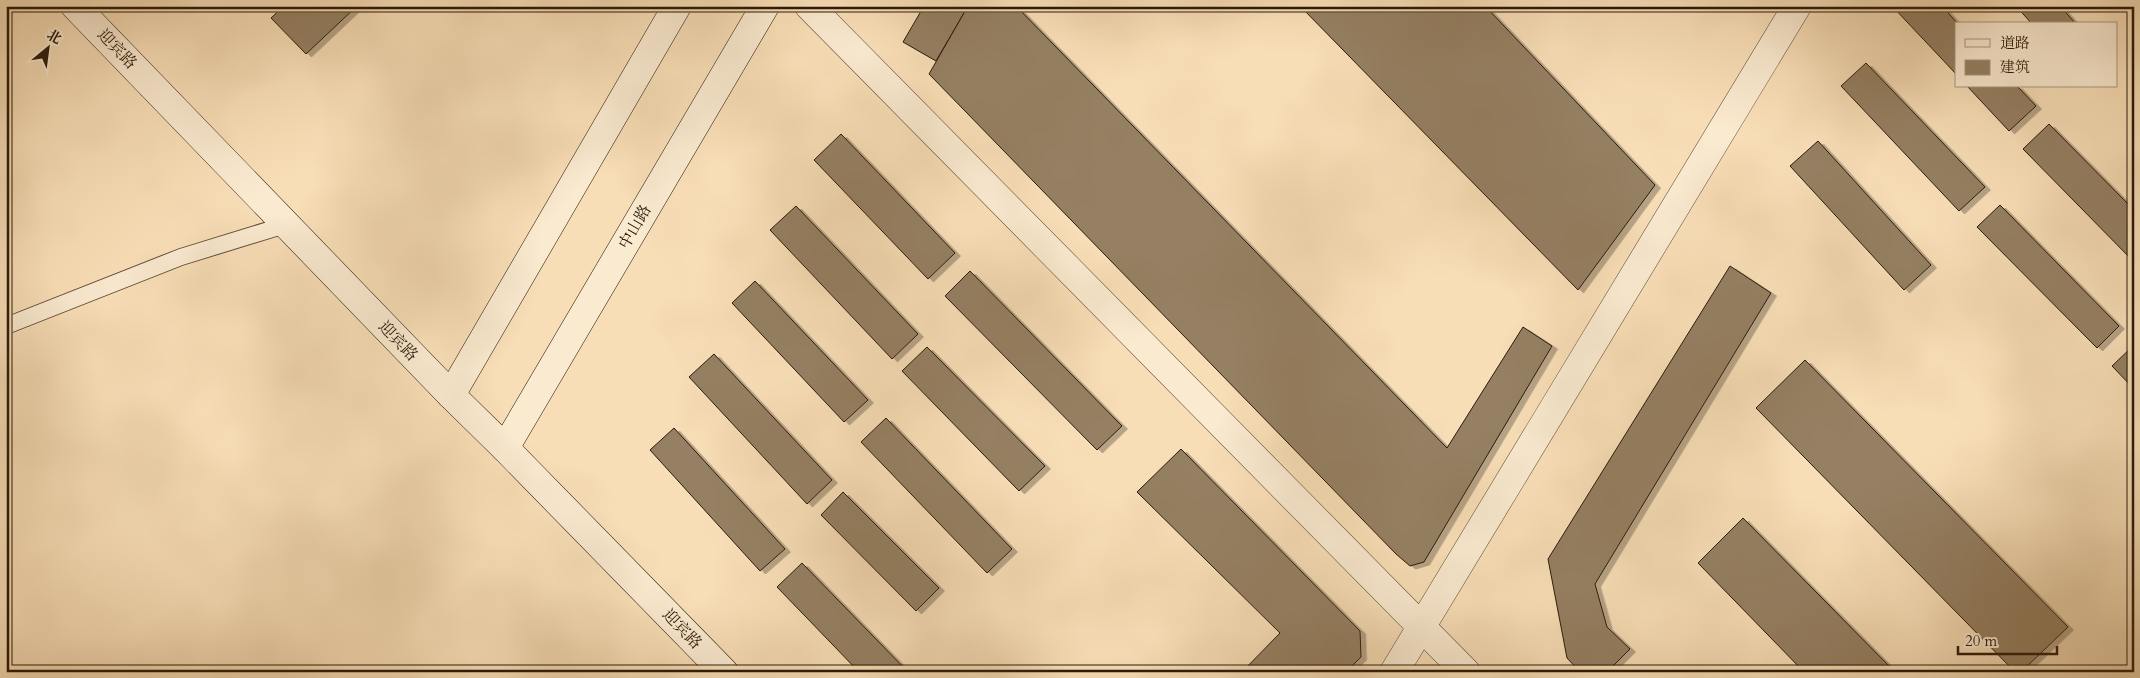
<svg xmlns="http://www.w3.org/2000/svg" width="2140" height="678" font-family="Cardo,'Noto Serif SC',serif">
	<defs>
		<filter id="shadow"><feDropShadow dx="5.5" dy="3" stdDeviation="0" flood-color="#0004"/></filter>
	</defs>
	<rect width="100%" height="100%" fill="#f8deb7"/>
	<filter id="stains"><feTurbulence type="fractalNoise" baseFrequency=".004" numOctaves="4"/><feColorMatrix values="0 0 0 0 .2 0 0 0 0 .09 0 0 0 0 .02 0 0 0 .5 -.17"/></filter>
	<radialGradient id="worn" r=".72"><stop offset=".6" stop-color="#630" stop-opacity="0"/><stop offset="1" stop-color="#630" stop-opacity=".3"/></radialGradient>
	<g fill="#958063" stroke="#2a1a09" filter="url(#shadow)">
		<polygon points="284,6 357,6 306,54 271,18"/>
		<polygon points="924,6 968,6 936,61 903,42"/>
		<polygon points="968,6 1016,6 1447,448 1523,327 1552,346 1424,562 1410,566 1396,554 929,74"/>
		<polygon points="1300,6 1485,6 1655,185 1578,290"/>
		<polygon points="1892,6 1942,6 1958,24 1956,24 1956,74"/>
		<polygon points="2016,6 2060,6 2076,24 2032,24"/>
		<polygon points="1866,63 1985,187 1959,211 1841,86"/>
		<polygon points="1967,86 2017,86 2036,106 2009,131"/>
		<polygon points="2049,124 2134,210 2134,262 2023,149"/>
		<polygon points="841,134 955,253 928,279 814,160"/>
		<polygon points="1818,141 1931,265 1904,290 1790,166"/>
		<polygon points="2000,205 2119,326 2097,348 1977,227"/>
		<polygon points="796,206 918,334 892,359 770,230"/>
		<polygon points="1730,266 1771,293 1595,584 1607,627 1630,649 1607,672 1580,672 1567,658 1548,559"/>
		<polygon points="970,271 1122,426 1097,450 945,296"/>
		<polygon points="755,281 868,400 844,422 732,303"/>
		<polygon points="2134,345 2134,389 2112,366"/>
		<polygon points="927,347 1045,466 1019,491 902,371"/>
		<polygon points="714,354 832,480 807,504 689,377"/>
		<polygon points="1805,360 2068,627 2021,672 2015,672 1756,408"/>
		<polygon points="886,418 1012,549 987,573 861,442"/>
		<polygon points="674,428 785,549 760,571 650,450"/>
		<polygon points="1181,449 1360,631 1361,657 1346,672 1242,672 1280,633 1137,492"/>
		<polygon points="843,492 939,588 916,611 821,515"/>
		<polygon points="1743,518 1895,672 1804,672 1698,563"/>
		<polygon points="802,563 908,672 859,672 777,587"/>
	</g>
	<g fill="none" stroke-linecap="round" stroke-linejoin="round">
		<defs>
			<polyline id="service" points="6,326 181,257 285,225"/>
			<g id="minor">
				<polyline points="809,6 1466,672"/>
				<polyline points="1394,672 1797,6"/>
			</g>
			<g id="secondary">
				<polyline points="75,6 451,395 505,448 724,672"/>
				<polyline points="451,395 677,6"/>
				<polyline points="505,448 765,6"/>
			</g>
		</defs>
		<use href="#service" stroke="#5e4b34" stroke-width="18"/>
		<use href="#minor" stroke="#5e4b34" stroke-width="29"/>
		<use href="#secondary" stroke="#2a1a09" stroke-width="29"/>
		<use href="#service" stroke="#faead0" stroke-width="16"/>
		<use href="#minor" stroke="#faead0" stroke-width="28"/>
		<use href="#secondary" stroke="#faead0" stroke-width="28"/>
	</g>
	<g text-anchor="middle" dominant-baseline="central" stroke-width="4" stroke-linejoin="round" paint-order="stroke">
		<g font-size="16" fill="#2a1a09" stroke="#faead0">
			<text transform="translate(117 49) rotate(46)">迎宾路</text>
			<text transform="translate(635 227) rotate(-60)">中山路</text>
			<text transform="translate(398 341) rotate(46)">迎宾路</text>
			<text transform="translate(682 629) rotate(46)">迎宾路</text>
		</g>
	</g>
	<rect width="2140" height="678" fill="none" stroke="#f8deb7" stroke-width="25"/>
	<rect x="8" y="8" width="2125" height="663" fill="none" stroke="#2a1a09" stroke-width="2.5"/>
	<rect x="12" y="12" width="2115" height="653" fill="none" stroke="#2a1a09"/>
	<rect x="1955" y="22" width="162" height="65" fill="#faead0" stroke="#a79780"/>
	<rect x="1965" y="39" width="25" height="8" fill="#faead0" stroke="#a79780"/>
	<text x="2000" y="48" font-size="15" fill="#2a1a09">道路</text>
	<rect x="1965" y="60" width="25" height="15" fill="#958063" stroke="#a79780"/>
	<text x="2000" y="72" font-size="15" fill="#2a1a09">建筑</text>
	<g transform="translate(48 48) rotate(29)" stroke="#faead0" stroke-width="4" paint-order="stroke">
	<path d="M0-4L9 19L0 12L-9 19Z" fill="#2a1a09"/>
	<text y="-8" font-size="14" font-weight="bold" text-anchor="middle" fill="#2a1a09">北</text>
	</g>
	<path d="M1958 646v8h99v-8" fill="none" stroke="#2a1a09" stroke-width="2.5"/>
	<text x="1965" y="646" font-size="15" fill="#2a1a09" stroke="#faead0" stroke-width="4" paint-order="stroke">20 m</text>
	<rect width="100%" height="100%" filter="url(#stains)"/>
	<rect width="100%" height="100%" fill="url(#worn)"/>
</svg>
